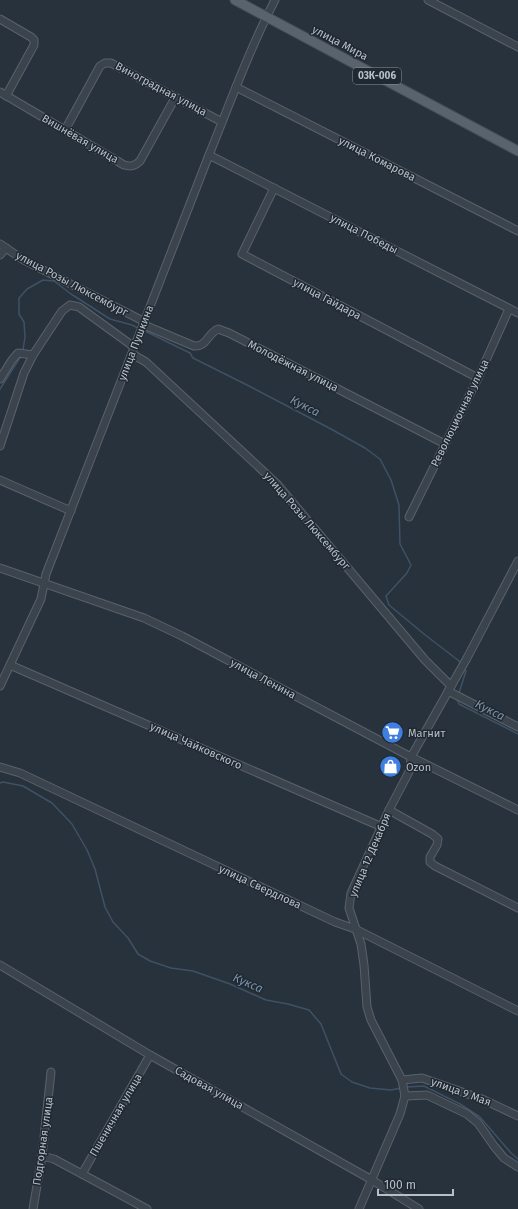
<svg xmlns="http://www.w3.org/2000/svg" width="518" height="1209" font-family="'Fira Sans',sans-serif">
	<rect width="100%" height="100%" fill="#27323d"/>
	<g fill="none" stroke-linecap="round" stroke-linejoin="round">
		<g stroke="#3f5164" stroke-width="1.5">
			<polyline points="143,330 190,353 193,358 247,385 331,429 365,448 380,459 391,480 399,505 400,544 411,565 407,573 386,596 389,605 424,634 459,661 461,664"/>
			<polyline points="23,350 25,337 24,322 19,314 19,298 27,289 43,280 54,281 71,294 110,319 132,325 140,329"/>
			<polyline points="0,389 21,356"/>
			<polyline points="459,693 466,671 465,669"/>
			<polyline points="457,700 459,704 518,734"/>
			<polyline points="0,783 3,782 23,786 52,803 72,824 87,850 95,869 105,907 113,922 128,938 138,954 150,961 171,968 193,971 230,984 266,1000 288,1004 309,1010 321,1024 341,1074 352,1082 370,1088 391,1090 401,1088"/>
			<polyline points="407,1087 424,1086 460,1104 480,1117 511,1153 518,1159"/>
		</g>
		<defs>
			<g id="minor">
				<polyline points="428,0 518,47"/>
				<polyline points="0,19 31,37 34,40 34,45 6,96"/>
				<polyline points="236,87 518,231"/>
				<path d="M0 92 124 165C131 167 135 166 140 161L175 98"/>
				<polyline points="65,130 100,66 105,63 111,63 222,122"/>
				<polyline points="209,155 518,313"/>
				<polyline points="274,188 242,254 478,378"/>
				<polyline points="0,244 22,259 92,295 145,322"/>
				<polyline points="0,255 6,248"/>
				<path d="M144 325 194 346C207 347 207 334 218 329L229 333 445 444"/>
				<polyline points="132,354 146,362 277,484 425,660 451,686"/>
				<polyline points="0,379 12,360 18,353 33,355"/>
				<polyline points="0,446 24,373 33,355 62,311 70,305 79,307 134,347"/>
				<polyline points="0,480 71,511"/>
				<polyline points="409,517 478,378 509,309"/>
				<polyline points="0,568 144,618 182,636 411,757 518,810"/>
				<polyline points="10,665 382,827"/>
				<path d="M0 686 41 599 46 574 209 155C230 103 249 50 275 0"/>
				<polyline points="448,691 518,727"/>
				<polyline points="0,767 20,773 335,922 355,929 518,1011"/>
				<polyline points="389,810 432,834 438,839 437,845 430,857 430,862 435,866 518,908"/>
				<polyline points="0,965 150,1055 372,1180 419,1209"/>
				<polyline points="402,1080 422,1078 482,1099 518,1116"/>
				<polyline points="405,1096 427,1095 467,1114 478,1123 494,1146 504,1158 518,1167"/>
				<polyline points="42,1156 54,1159 147,1209"/>
				<polyline points="82,1174 150,1055"/>
				<polyline points="33,1209 42,1156 51,1072"/>
				<polyline points="359,1209 400,1114 405,1096 402,1080 371,1020 367,1007 364,965 361,944 349,908 351,893 389,810 410,770 411,757 467,658 518,561"/>
			</g>
			<polyline id="major" points="235,0 518,151"/>
		</defs>
		<use href="#minor" stroke="#59626b" stroke-width="9"/>
		<use href="#major" stroke="#444d56" stroke-width="11"/>
		<use href="#minor" stroke="#3b444d" stroke-width="7"/>
		<use href="#major" stroke="#59636d" stroke-width="9"/>
	</g>
	<defs>
		<symbol id="supermarket-disc" viewBox="-11 -11 22 22"><circle r="9.5" fill="#3f7fe0" stroke="#202932"/><path d="M-6-5.5h2.5l.6 2H6L4.5 2H-2.5L-4.4-4H-6ZM-1.5 3.2a1.3 1.3 0 1 0 .1 0ZM3 3.2a1.3 1.3 0 1 0 .1 0Z" fill="#fff"/></symbol>
		<symbol id="shop-disc" viewBox="-11 -11 22 22"><circle r="9.5" fill="#3f7fe0" stroke="#202932"/><path d="M-5-2.5h2.3a2.7 3.5 0 0 1 5.4 0H5L5.5 6h-11ZM-1.5-2.5h3a1.5 2.3 0 0 0-3 0Z" fill="#fff"/></symbol>
	</defs>
	<g fill-rule="evenodd">
		<use href="#supermarket-disc" x="380" y="720" width="25" height="25"/>
		<use href="#shop-disc" x="378" y="754" width="25" height="25"/>
	</g>
	<g text-anchor="middle" dominant-baseline="central" stroke-width="3" stroke-linejoin="round" paint-order="stroke">
		<rect fill="#202932" stroke="#8a929b" stroke-width="1" x="353" y="68" width="48" height="16" rx="3"/>
		<g font-size="10" font-weight="bold" fill="#b7bfc8">
			<text x="377" y="76">03К-006</text>
		</g>
		<g font-size="11" fill="#b7bfc8" stroke="#202932">
			<text transform="translate(340 43) rotate(28)">улица Мира</text>
			<text transform="translate(161 89) rotate(28)">Виноградная улица</text>
			<text transform="translate(80 139) rotate(30)">Вишнёвая улица</text>
			<text transform="translate(377 159) rotate(27)">улица Комарова</text>
			<text transform="translate(364 234) rotate(27)">улица Победы</text>
			<text transform="translate(72 284) rotate(28)">улица Розы Люксембург</text>
			<text transform="translate(327 299) rotate(28)">улица Гайдара</text>
			<text transform="translate(136 343) rotate(-69)">улица Пушкина</text>
			<text transform="translate(293 366) rotate(27)">Молодёжная улица</text>
			<text transform="translate(460 413) rotate(-64)">Революционная улица</text>
			<text transform="translate(307 521) rotate(49)">улица Розы Люксембург</text>
			<text transform="translate(263 679) rotate(28)">улица Ленина</text>
			<text transform="translate(196 746) rotate(24)">улица Чайковского</text>
			<text transform="translate(370 855) rotate(-67)">улица 12 Декабря</text>
			<text transform="translate(260 887) rotate(25)">улица Свердлова</text>
			<text transform="translate(209 1088) rotate(29)">Садовая улица</text>
			<text transform="translate(461 1092) rotate(20)">улица 9 Мая</text>
			<text transform="translate(116 1115) rotate(-60)">Пшеничная улица</text>
			<text transform="translate(43 1141) rotate(-82)">Подгорная улица</text>
		</g>
		<g font-size="11" fill="#b7bfc8" stroke="#202932" text-anchor="start">
			<text x="408" y="733">Магнит</text>
			<text x="406" y="767">Ozon</text>
		</g>
		<g font-size="12" font-style="italic" fill="#7b92a8" stroke="#202932">
			<text transform="translate(305 406) rotate(27)">Кукса</text>
			<text transform="translate(490 710) rotate(27)">Кукса</text>
			<text transform="translate(248 983) rotate(23)">Кукса</text>
		</g>
	</g>
	<path d="M378 1189v6h75v-6" fill="none" stroke="#b7bfc8" stroke-width="2"/>
	<text x="384" y="1189" font-size="12" fill="#b7bfc8" stroke="#202932" stroke-width="3" paint-order="stroke">100 m</text>
</svg>
